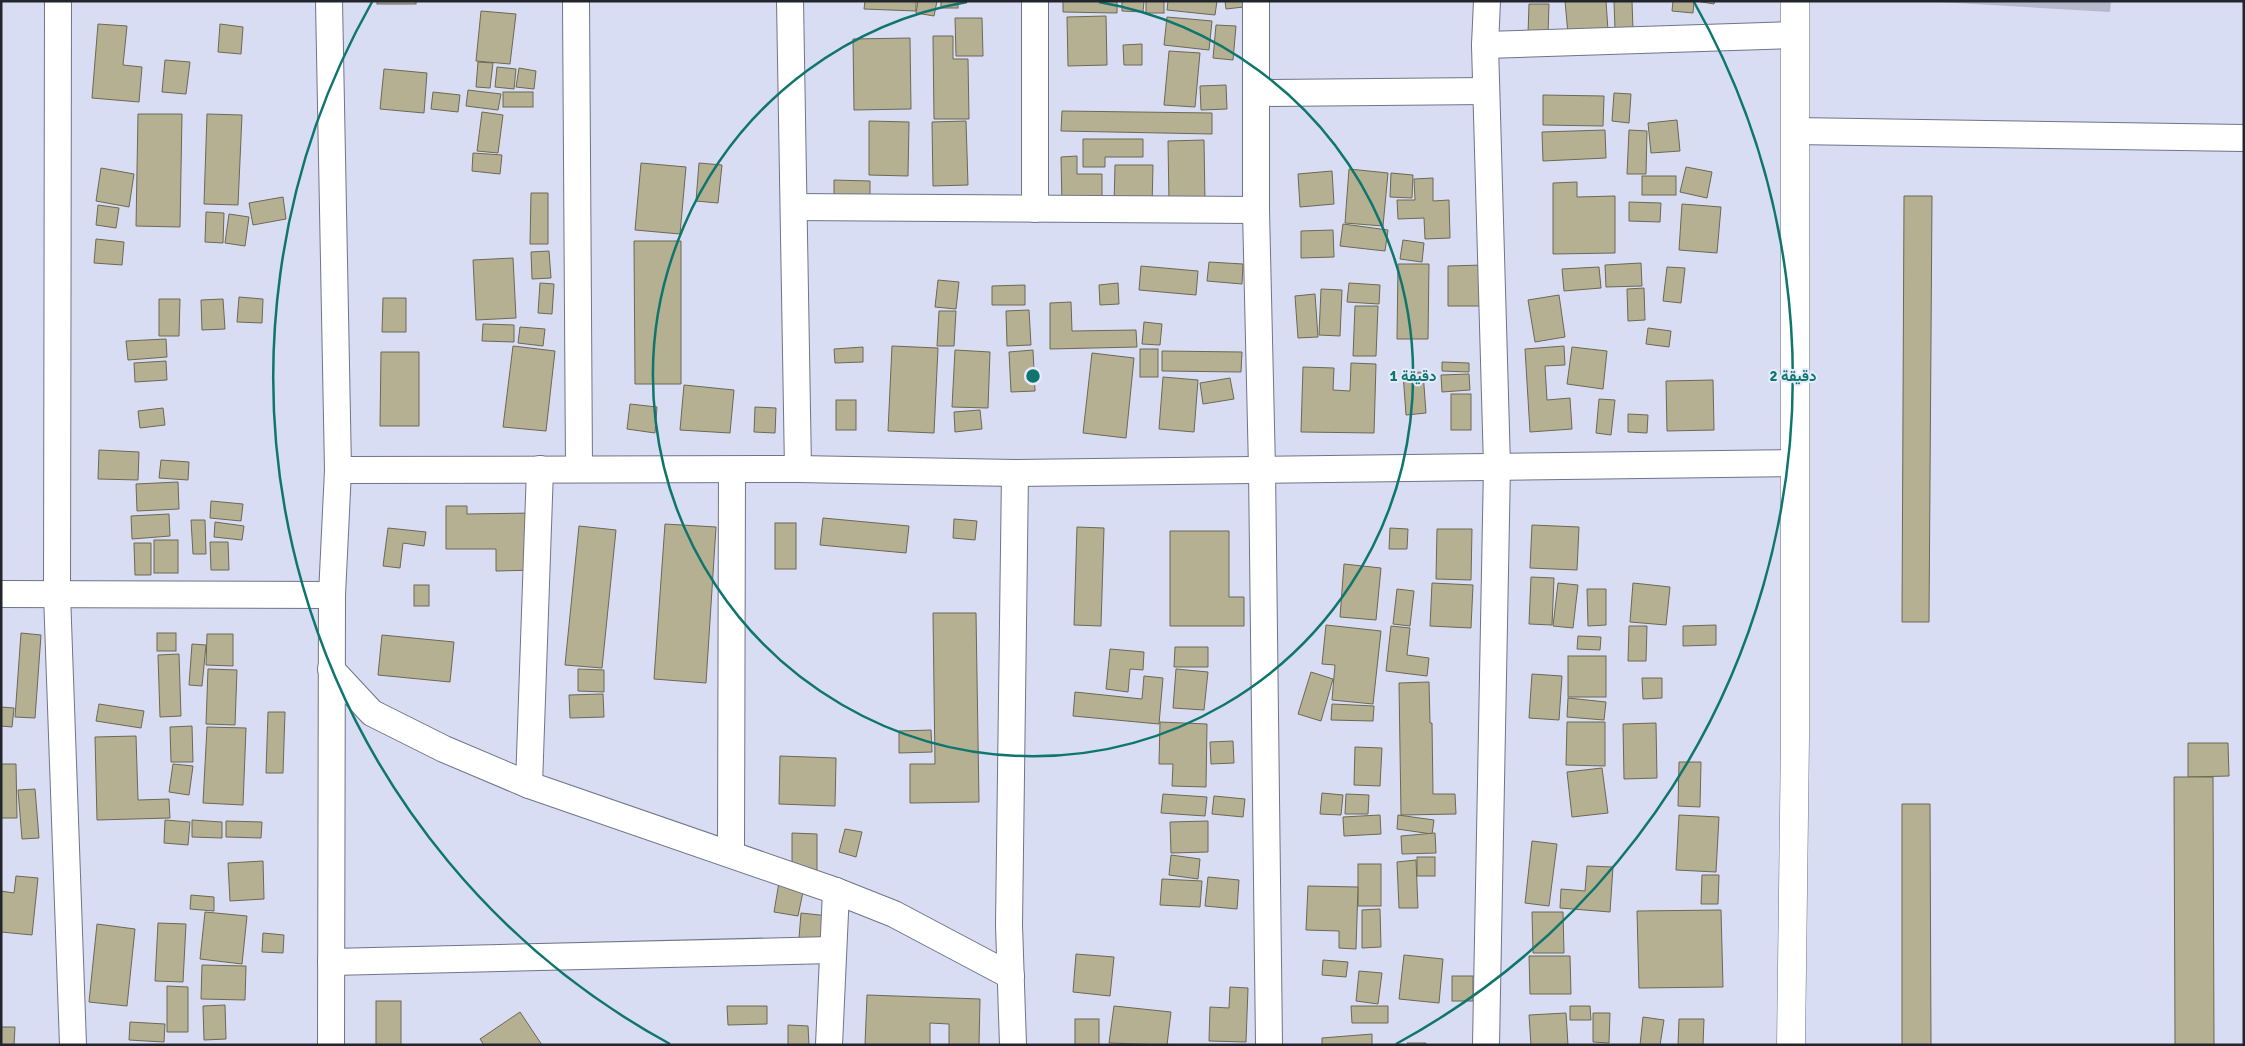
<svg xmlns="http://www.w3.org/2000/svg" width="2245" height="1046" font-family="Signika,Vazirmatn,sans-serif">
	<rect width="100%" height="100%" fill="#d8ddf3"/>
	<polygon fill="#b4b9cc" points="1923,1 2111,1 2110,12"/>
	<g fill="#b5b091" stroke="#6c6854">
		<rect x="377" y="1" width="39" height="3"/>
		<polygon points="865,1 916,1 916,11 864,9"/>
		<polygon points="918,1 937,1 934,16 916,13"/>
		<rect x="941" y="1" width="17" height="7"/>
		<polygon points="1063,1 1117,1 1117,13 1063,12"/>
		<polygon points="1122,1 1144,1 1143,12 1122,11"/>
		<rect x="1146" y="1" width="18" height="12"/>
		<polygon points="1168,1 1217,1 1215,15 1167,10"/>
		<polygon points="1225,1 1244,1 1244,7 1226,9"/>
		<polygon points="1565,1 1606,1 1608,30 1568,34"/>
		<polygon points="1614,1 1632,1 1633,30 1615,30"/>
		<polygon points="1673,1 1694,1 1693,13 1672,11"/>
		<polygon points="1696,1 1715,1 1714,4"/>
		<polygon points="1529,4 1549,4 1548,34 1528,34"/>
		<polygon points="481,11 516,14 510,64 476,61"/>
		<polygon points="1106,16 1107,65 1068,66 1067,17"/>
		<polygon points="1167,17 1212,21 1209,50 1164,45"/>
		<polygon points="955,18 982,18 983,56 956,56"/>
		<polygon points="98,24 127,26 123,65 142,67 139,102 92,98"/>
		<polygon points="220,24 243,27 241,54 218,52"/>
		<polygon points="1216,25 1236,26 1233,60 1213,58"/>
		<polygon points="933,36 953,36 953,59 968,59 969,119 934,119"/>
		<polygon points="910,38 911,109 854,110 853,39"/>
		<polygon points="1142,44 1142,65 1124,65 1123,45"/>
		<polygon points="1169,51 1200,53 1195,107 1164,105"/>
		<polygon points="165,60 190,62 186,94 162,92"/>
		<polygon points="478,62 493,63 490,88 476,87"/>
		<polygon points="497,67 516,69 514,89 495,87"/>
		<polygon points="519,68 536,71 534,89 516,87"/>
		<polygon points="384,69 427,73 424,113 380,109"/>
		<polygon points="1226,85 1227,109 1201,110 1200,86"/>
		<polygon points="468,90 501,94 498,110 466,106"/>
		<polygon points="433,92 460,95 458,112 431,109"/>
		<rect x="503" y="92" width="30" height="15"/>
		<polygon points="1614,93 1631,94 1629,123 1612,121"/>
		<polygon points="1543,95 1604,96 1603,126 1543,125"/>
		<polygon points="1062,111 1212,113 1212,134 1061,131"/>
		<polygon points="482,112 503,115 498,153 477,151"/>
		<polygon points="138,114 182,114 180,227 136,226"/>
		<polygon points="207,114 242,115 238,205 204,204"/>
		<polygon points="1677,120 1680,151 1651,153 1648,123"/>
		<polygon points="869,121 909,122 908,176 869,175"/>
		<polygon points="966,121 968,185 933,186 932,122"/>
		<polygon points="1605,130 1606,158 1543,161 1542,132"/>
		<polygon points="1629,130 1647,131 1646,174 1627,174"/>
		<polygon points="1083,139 1143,139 1143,157 1105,157 1105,167 1083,167"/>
		<polygon points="1204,140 1205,203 1169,203 1168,141"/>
		<polygon points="473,153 502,155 500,174 472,171"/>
		<polygon points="1077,156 1077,174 1102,174 1102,204 1062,205 1061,157"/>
		<polygon points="641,163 686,167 680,234 635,230"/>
		<polygon points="699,163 722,165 718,203 696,201"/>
		<polygon points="1115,165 1153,165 1152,207 1114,206"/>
		<polygon points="1686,167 1712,172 1707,198 1680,192"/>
		<polygon points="101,168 134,174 129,207 96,201"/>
		<polygon points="1349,169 1388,173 1383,226 1345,223"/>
		<polygon points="1332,171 1334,204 1300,207 1298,174"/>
		<polygon points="1391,173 1413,175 1412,198 1390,197"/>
		<rect x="1642" y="176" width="34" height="19"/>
		<polygon points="1433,178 1433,201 1449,200 1450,238 1425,239 1424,218 1398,219 1397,200 1415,200 1414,179"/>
		<polygon points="834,180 870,181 870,204 834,204"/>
		<polygon points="1577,182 1577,197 1615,196 1615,253 1553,254 1553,183"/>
		<polygon points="531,193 548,193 548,244 530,244"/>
		<polygon points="1904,196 1932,196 1929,622 1902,622"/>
		<polygon points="283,197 286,219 253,225 249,203"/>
		<polygon points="1629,202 1661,203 1660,222 1629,221"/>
		<polygon points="1682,204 1721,207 1717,253 1679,250"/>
		<polygon points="98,205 119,208 116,228 96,225"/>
		<polygon points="206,212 224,213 223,243 205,242"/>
		<polygon points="229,214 249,217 245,246 225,243"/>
		<polygon points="1343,224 1388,230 1385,251 1340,246"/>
		<polygon points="1333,230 1334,257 1301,258 1301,231"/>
		<polygon points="96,239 124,242 122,265 94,263"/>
		<polygon points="1403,240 1424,243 1422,262 1400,259"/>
		<polygon points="634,241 681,241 681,384 635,384"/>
		<polygon points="549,251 551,278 532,279 531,252"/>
		<polygon points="513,258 516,318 476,320 473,260"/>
		<polygon points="1209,262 1243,264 1242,284 1207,281"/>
		<polygon points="1641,263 1642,286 1606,287 1605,265"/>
		<polygon points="1398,264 1429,264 1428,339 1397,339"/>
		<polygon points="1484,265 1485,306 1448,306 1448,266"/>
		<polygon points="1141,266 1198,271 1196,295 1139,290"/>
		<polygon points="1599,267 1601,288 1564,291 1562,269"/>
		<polygon points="1667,267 1685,268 1681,303 1663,301"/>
		<polygon points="938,280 959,282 956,309 935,307"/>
		<polygon points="540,283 554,284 552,314 538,313"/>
		<polygon points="1118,283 1119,304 1100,305 1099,285"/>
		<polygon points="1349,283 1380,285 1379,304 1347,302"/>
		<polygon points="1025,285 1025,305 992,305 992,286"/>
		<polygon points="1644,288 1645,320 1628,321 1627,289"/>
		<polygon points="1321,289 1342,290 1340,336 1319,335"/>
		<polygon points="1315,294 1318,337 1298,338 1295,296"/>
		<polygon points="1559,295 1565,337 1535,342 1528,300"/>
		<polygon points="239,297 263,299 262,323 237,322"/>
		<polygon points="383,298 406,298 406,332 382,332"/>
		<polygon points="159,299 180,299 179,336 159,336"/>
		<polygon points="223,299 225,329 202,330 201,300"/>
		<polygon points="1071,302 1072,331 1136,330 1137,347 1050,349 1050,303"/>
		<polygon points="1355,306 1378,306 1376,356 1353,356"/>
		<polygon points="1029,310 1031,345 1007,346 1006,311"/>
		<polygon points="939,311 956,311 954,346 937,346"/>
		<polygon points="1144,322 1162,324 1160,345 1142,344"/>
		<polygon points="483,324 514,325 514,342 482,341"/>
		<polygon points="520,327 545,329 543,346 518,343"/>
		<polygon points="1648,328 1671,331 1669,347 1646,344"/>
		<polygon points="166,339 167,357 128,360 126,341"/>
		<polygon points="513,346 555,351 546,431 503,427"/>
		<polygon points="892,346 938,348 934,433 888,431"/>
		<polygon points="1564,346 1565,365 1545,366 1547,400 1570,398 1572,429 1530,432 1525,349"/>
		<polygon points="863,347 863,362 835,363 834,349"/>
		<polygon points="1572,347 1607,351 1603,389 1567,384"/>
		<rect x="1140" y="349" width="18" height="28"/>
		<polygon points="955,350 990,352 988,408 952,407"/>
		<polygon points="1033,350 1035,391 1011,392 1009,352"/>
		<polygon points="1162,351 1242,352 1241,372 1162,371"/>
		<polygon points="381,352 419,352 419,426 380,426"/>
		<polygon points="1092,353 1134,358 1126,438 1083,433"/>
		<polygon points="166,361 167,380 135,382 134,363"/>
		<polygon points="1442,362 1469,363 1469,372 1442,371"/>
		<polygon points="1351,363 1376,364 1374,433 1301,432 1303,367 1334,368 1333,390 1350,391"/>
		<polygon points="1423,372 1426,413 1406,415 1403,373"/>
		<polygon points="1469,374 1470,390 1442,392 1441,375"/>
		<polygon points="1163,377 1198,380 1194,432 1159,429"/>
		<polygon points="1230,378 1234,399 1203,404 1200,383"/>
		<polygon points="1713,380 1714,430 1667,431 1666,381"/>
		<polygon points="684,385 734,390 730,433 680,430"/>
		<rect x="1451" y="394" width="20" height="36"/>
		<polygon points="1599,399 1615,400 1611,435 1596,433"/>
		<rect x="836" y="400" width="20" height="30"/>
		<polygon points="630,404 657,407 655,433 627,429"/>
		<polygon points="755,407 776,408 775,433 754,432"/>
		<polygon points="163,408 165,425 140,428 138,411"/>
		<polygon points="980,410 982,429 955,432 954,412"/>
		<polygon points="1628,414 1648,415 1647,433 1628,432"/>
		<polygon points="99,450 139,452 138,480 98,479"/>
		<polygon points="161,460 189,462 188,480 159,478"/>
		<polygon points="178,482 179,509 137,511 136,484"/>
		<polygon points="211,501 243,504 241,521 210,518"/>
		<polygon points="446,506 467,506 467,514 535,513 536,570 496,571 496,549 446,549"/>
		<polygon points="169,514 170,536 132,539 131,516"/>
		<polygon points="823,518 909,526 906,553 820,545"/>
		<polygon points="954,519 977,521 975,540 953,538"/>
		<polygon points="191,520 205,520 206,554 193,554"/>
		<polygon points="215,522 244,526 242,540 214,537"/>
		<rect x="775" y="523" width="21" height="46"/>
		<polygon points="665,524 716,527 706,683 654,679"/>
		<polygon points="1532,525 1579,527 1577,570 1530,568"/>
		<polygon points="579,526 616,530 602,668 565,665"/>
		<polygon points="1077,527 1104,528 1101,626 1074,625"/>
		<polygon points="388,528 426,532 424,546 403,543 400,568 383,566"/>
		<polygon points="1390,528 1408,529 1407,549 1389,549"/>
		<polygon points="1437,529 1472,529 1471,580 1436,579"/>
		<polygon points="1170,531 1229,531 1229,597 1244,597 1244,626 1170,626"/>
		<rect x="154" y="540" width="24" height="33"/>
		<polygon points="210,542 228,542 229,570 211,570"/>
		<polygon points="134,543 151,543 151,575 135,575"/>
		<polygon points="1344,564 1381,568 1376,620 1340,617"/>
		<polygon points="1531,577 1554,578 1552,625 1529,624"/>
		<polygon points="1432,583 1473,585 1471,628 1430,626"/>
		<polygon points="1558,583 1578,585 1573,628 1553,626"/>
		<polygon points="1633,583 1670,587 1666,625 1630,622"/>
		<rect x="414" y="585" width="15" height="21"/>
		<polygon points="1397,589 1414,591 1410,626 1393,624"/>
		<polygon points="1587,589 1606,589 1606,625 1588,626"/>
		<polygon points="933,613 976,613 979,802 910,803 910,764 935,764"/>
		<polygon points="1326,625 1381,631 1373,704 1332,700 1335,665 1322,664"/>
		<polygon points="1716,625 1716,645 1683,646 1683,626"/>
		<polygon points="1391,626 1410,628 1407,655 1429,658 1427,676 1386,671"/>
		<polygon points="1629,626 1647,626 1646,661 1628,661"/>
		<polygon points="21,633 41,635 35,718 15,717"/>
		<rect x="157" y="633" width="19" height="18"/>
		<polygon points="207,634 233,634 233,666 206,665"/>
		<polygon points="382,635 454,642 450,682 378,675"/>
		<polygon points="1578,636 1601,637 1600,650 1577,649"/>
		<polygon points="192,644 206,645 202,686 189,685"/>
		<polygon points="1175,647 1208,647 1208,667 1174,667"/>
		<polygon points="1110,649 1144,652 1143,670 1130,669 1128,692 1106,689"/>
		<polygon points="179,654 181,716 160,717 158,655"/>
		<rect x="1568" y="656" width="38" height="41"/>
		<polygon points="208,669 237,670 235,725 206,724"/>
		<polygon points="578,669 604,670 604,692 578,691"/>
		<polygon points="1176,669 1208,672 1204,710 1173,708"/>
		<polygon points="1311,672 1333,679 1321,721 1298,714"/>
		<polygon points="1532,674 1562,676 1559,720 1529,718"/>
		<polygon points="1144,676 1163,678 1159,724 1073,716 1075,692 1142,699"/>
		<polygon points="1642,678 1662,678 1662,698 1643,699"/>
		<polygon points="1429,682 1430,723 1432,723 1433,794 1455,794 1456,814 1401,815 1399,683"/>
		<polygon points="603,694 604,717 570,718 569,695"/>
		<polygon points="1568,698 1606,702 1604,720 1567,717"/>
		<polygon points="99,704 144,711 141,728 96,721"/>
		<polygon points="1332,704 1374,706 1373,721 1331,720"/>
		<polygon points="1,707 14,708 12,727 1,726"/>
		<polygon points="268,712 285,712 283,773 266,773"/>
		<polygon points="1160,722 1207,724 1206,787 1172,786 1173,764 1159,764"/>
		<polygon points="1567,722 1605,722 1605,766 1566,765"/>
		<polygon points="1656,723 1657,778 1624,779 1623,724"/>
		<polygon points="192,726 193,762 171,762 170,727"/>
		<polygon points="207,727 246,728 243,805 203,803"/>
		<polygon points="931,730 932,752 899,753 899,731"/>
		<polygon points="136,736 138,800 169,799 170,818 97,820 95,737"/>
		<polygon points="1233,741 1234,763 1211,764 1210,742"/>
		<polygon points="2188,743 2228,743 2229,776 2188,777"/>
		<polygon points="1355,747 1382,748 1380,786 1354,785"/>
		<polygon points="780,756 836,758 835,806 779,804"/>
		<polygon points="1679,762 1701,762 1700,807 1678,806"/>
		<polygon points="1,764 16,764 17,818 1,818"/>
		<polygon points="173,764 193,766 189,795 169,792"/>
		<polygon points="1602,768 1608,813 1572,817 1567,772"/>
		<polygon points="2174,777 2213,777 2214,1045 2175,1045"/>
		<polygon points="35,789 39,838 22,839 18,790"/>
		<polygon points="1322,793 1343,795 1341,815 1320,814"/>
		<polygon points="1163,794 1207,797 1205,816 1161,813"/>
		<polygon points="1346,794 1369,795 1368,814 1345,814"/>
		<polygon points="1214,796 1245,799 1243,817 1212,814"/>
		<polygon points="1902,804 1930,804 1931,1045 1902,1045"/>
		<polygon points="1380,815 1381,834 1344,836 1343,817"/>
		<polygon points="1398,815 1434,820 1432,834 1397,829"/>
		<polygon points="1679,815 1719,817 1716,872 1676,870"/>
		<polygon points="165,820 190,822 188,845 164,843"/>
		<polygon points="192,820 222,822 222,838 192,837"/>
		<polygon points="226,821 262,822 261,838 226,837"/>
		<polygon points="1208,821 1208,852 1171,853 1170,822"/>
		<polygon points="845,829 862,832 856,857 839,852"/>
		<polygon points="792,833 817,834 817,876 792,876"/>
		<polygon points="1435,833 1436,853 1402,854 1401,836"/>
		<polygon points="1532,841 1557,844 1549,906 1525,903"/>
		<polygon points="1171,855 1200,859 1198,879 1169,875"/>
		<rect x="1417" y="857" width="18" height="19"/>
		<polygon points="1416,860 1418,908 1399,908 1397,862"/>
		<polygon points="263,861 264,899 230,901 228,863"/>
		<rect x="1358" y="864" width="23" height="42"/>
		<polygon points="1587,866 1613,867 1610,912 1560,908 1561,889 1585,891"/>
		<polygon points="1702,875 1719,875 1718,904 1701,904"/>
		<polygon points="16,876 38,878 32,935 1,932 1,891 14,893"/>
		<polygon points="1208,877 1239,880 1237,909 1205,906"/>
		<polygon points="1162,879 1202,881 1200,907 1160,905"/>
		<polygon points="779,882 804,887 798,916 774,912"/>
		<polygon points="1308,886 1358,887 1356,949 1339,948 1339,931 1306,930"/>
		<polygon points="191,895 214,897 214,911 190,909"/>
		<polygon points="1380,909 1381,947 1362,948 1362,910"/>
		<polygon points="1721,910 1723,987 1639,988 1637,911"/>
		<polygon points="205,912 247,916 242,964 200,959"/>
		<polygon points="1532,912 1563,912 1564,953 1533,953"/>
		<polygon points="801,913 829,916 826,941 799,938"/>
		<polygon points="158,923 186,924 183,982 155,981"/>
		<polygon points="97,924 135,929 127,1006 89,1002"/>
		<polygon points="263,933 284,935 283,953 262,952"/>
		<polygon points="1076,954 1114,957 1110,996 1073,992"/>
		<polygon points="1404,955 1443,959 1439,1003 1399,999"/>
		<polygon points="1529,956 1570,956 1571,994 1530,994"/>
		<polygon points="1323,960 1348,962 1346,977 1322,975"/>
		<polygon points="202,965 246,966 245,1000 201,999"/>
		<polygon points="1359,971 1382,973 1378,1004 1356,1001"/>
		<rect x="1452" y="976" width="21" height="25"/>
		<polygon points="167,986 188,987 188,1032 167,1032"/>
		<polygon points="1230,987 1248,988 1246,1042 1209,1041 1210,1007 1229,1008"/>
		<polygon points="867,995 980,999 979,1045 949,1045 949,1024 930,1023 930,1045 865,1045"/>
		<rect x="376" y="1001" width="25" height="44"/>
		<polygon points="225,1005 226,1039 204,1040 203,1006"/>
		<polygon points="727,1006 767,1006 767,1024 728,1025"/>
		<polygon points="1114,1006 1171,1012 1167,1045 1109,1043"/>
		<polygon points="1351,1006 1388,1006 1388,1023 1352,1023"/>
		<polygon points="1570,1006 1590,1006 1591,1020 1570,1020"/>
		<polygon points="520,1012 542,1045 484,1045 480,1039"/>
		<polygon points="1566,1013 1568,1045 1531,1045 1529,1015"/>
		<polygon points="1593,1013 1610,1013 1609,1043 1593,1042"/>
		<polygon points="1643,1017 1664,1020 1660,1045 1640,1045"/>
		<rect x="1075" y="1019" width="24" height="26"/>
		<polygon points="1679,1019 1704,1019 1703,1045 1678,1045"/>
		<polygon points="130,1022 165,1024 164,1042 129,1040"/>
		<polygon points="788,1025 808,1026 809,1045 788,1045"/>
		<polygon points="1,1027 15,1027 14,1045 1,1045"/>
		<polygon points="1372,1034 1372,1045 1322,1045 1322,1038"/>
		<polygon points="1407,1043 1426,1043 1426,1045 1408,1045"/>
	</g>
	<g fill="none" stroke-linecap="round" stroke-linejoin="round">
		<defs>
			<g id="street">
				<polyline points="58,1 57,594 73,1045"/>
				<polyline points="329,1 338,470 332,595 331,1045"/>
				<polyline points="576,1 579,468"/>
				<polyline points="790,1 798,469"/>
				<polyline points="1035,1 1035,209"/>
				<polyline points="1256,1 1256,210 1262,469 1269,1045"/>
				<polyline points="1485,45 1795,35"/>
				<polyline points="1256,93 1486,91"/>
				<polyline points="1795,131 2244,138"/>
				<polyline points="794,207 1256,210"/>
				<polyline points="338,470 798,469 1015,473 1794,463"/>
				<polyline points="1,594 332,595"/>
				<polyline points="331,669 372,713 444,749 529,785 836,891 894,914 1011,976"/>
				<polyline points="529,785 540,469"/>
				<polyline points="731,854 732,470"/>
				<polyline points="331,962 832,950"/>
				<polyline points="829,1045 836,891"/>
				<polyline points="1013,1045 1009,925 1015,473"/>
				<polyline points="1486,1045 1497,466 1485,45 1487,1"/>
			</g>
			<polyline id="secondary" points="1791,1045 1795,738 1795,1"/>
		</defs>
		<use href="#street" stroke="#707488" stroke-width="28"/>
		<use href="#secondary" stroke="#707488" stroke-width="29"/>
		<use href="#street" stroke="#fff" stroke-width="26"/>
		<use href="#secondary" stroke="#fff" stroke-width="28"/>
	</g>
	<g fill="none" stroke="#0f766e" stroke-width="2.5">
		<path d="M1099 2A380 380 0 1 1 967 2"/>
		<path d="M670 1044A760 760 0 0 1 372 2M1694 2A760 760 0 0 1 1396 1044"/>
	</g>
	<circle cx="1033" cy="376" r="8" fill="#0f766e" stroke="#e6eafc" stroke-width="2.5"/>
	<g font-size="15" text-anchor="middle" font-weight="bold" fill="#0f766e" stroke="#e6eafc" stroke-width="4" stroke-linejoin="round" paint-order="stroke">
		<text x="1413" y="381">1 دقيقة</text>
		<text x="1793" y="381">2 دقيقة</text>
	</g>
	<rect width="2245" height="1046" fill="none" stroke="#23252d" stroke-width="5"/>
</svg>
